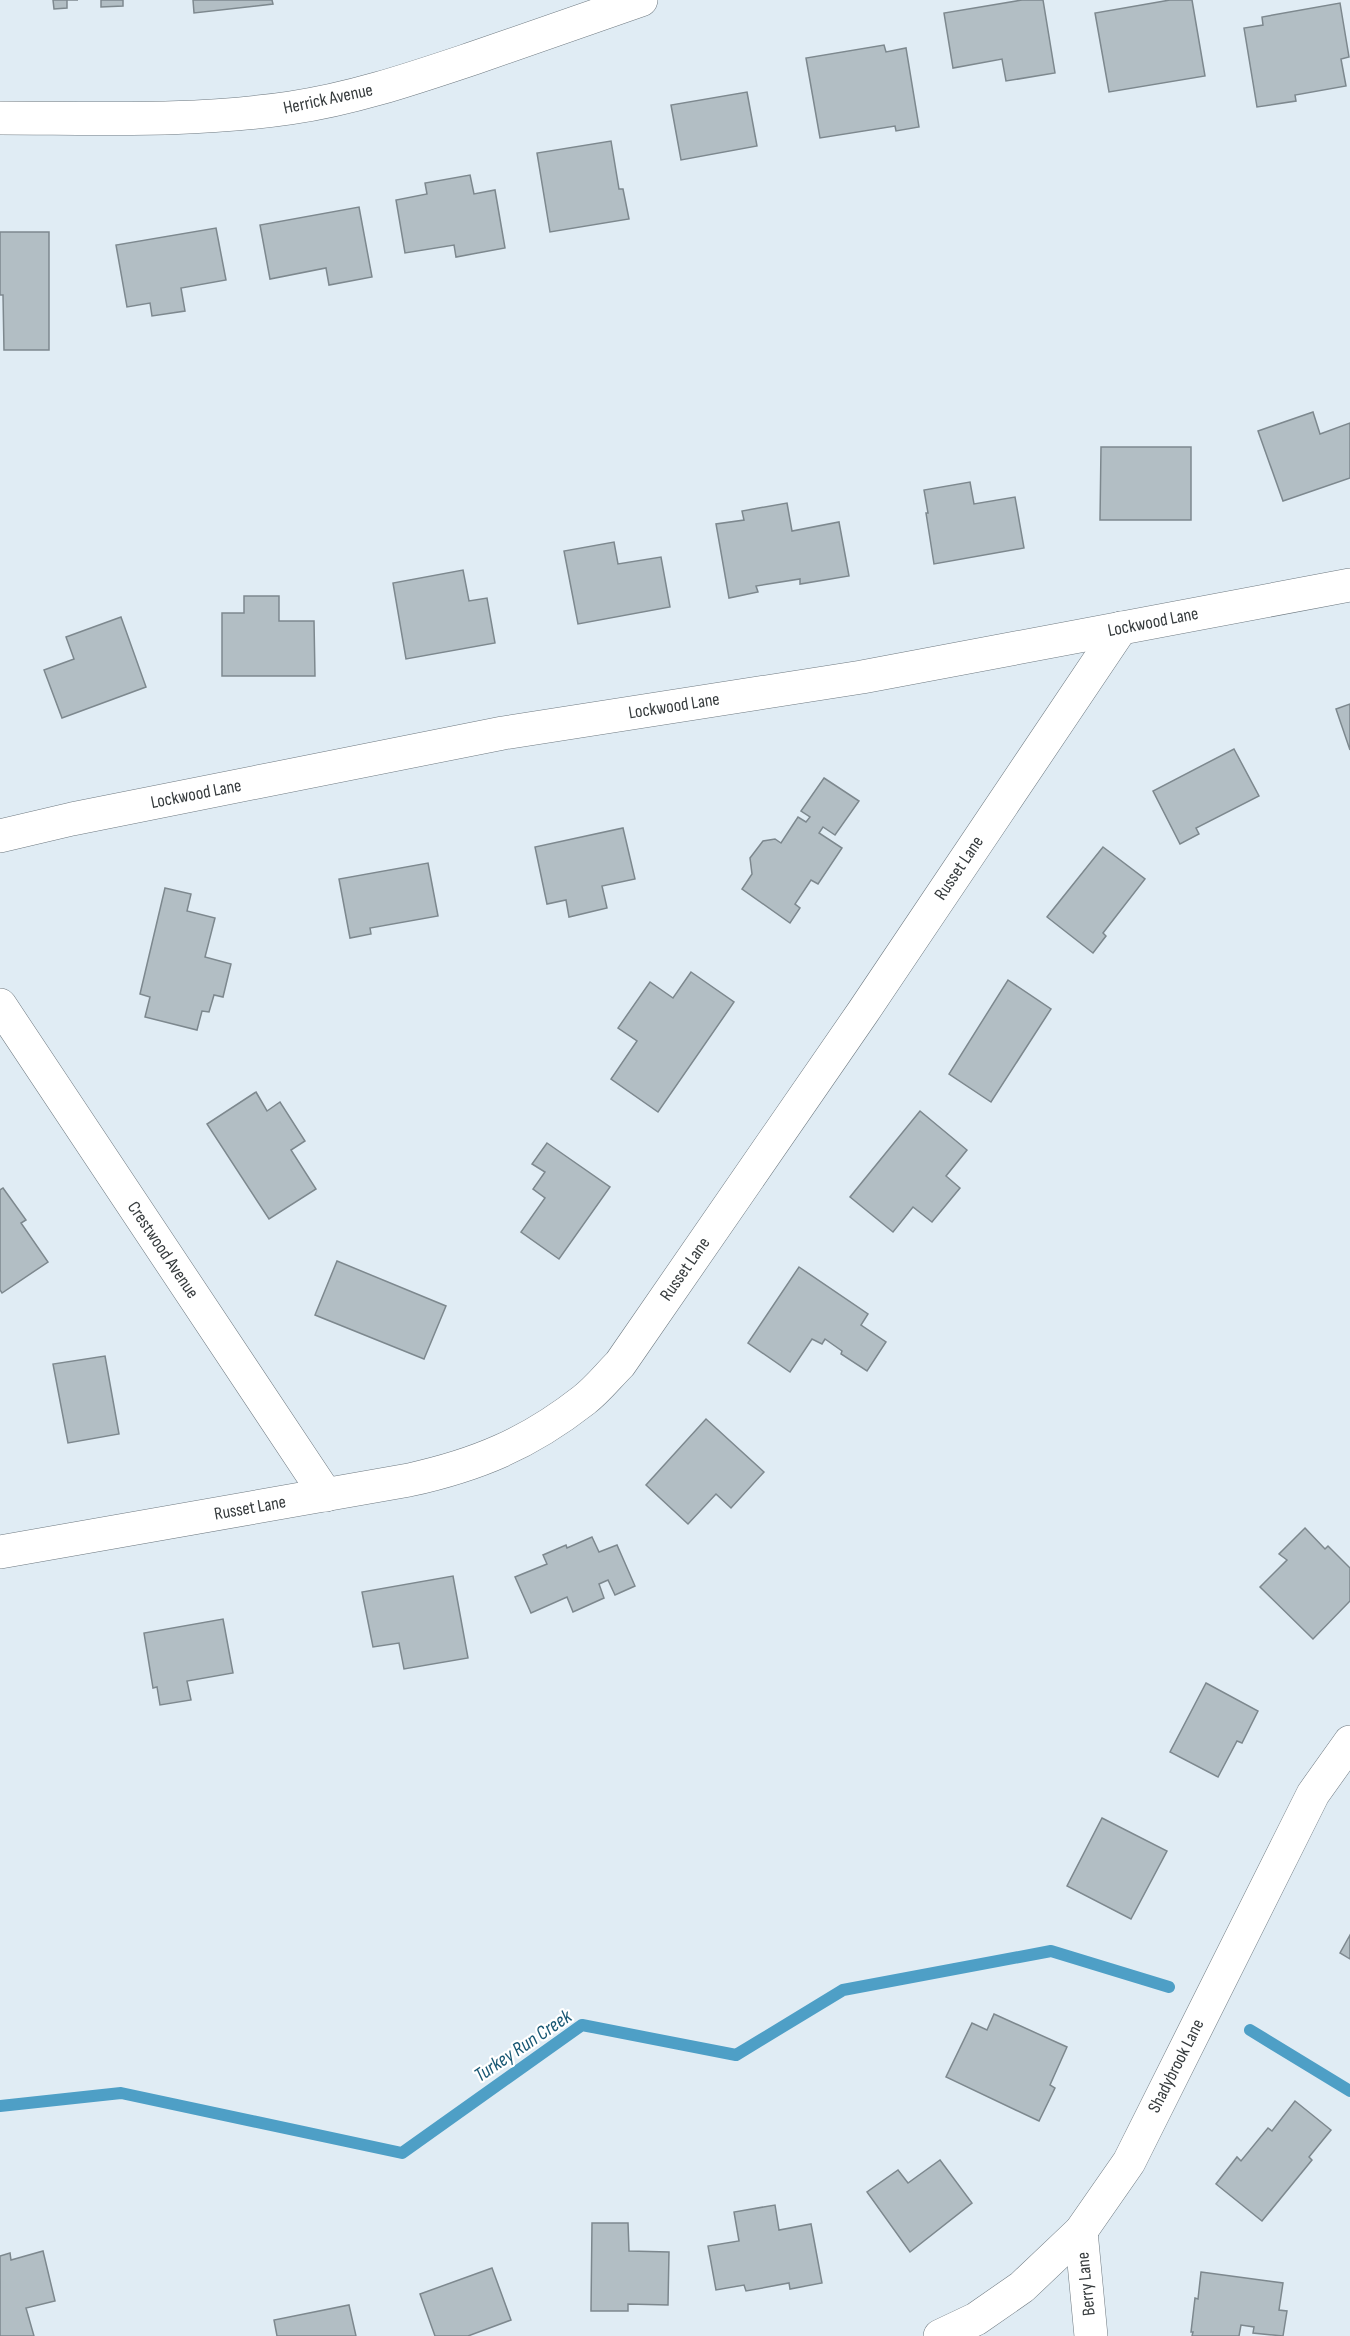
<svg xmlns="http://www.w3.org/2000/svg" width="1350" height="2336" font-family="'Sofia Sans Condensed',sans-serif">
	<rect width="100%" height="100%" fill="#e0ecf4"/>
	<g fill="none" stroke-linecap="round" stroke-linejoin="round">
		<g stroke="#4e9fc6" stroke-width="12">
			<polyline points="1250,2030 1350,2091"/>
			<polyline points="0,2106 121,2093 402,2153 582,2025 736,2055 843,1990 1051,1951 1169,1987"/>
		</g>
	</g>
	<g fill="#b2bec4" stroke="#7d888e" stroke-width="1.5">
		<polygon points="53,0 78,0 67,0 67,8 54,9"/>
		<polygon points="101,0 123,0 123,6 101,7"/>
		<polygon points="193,0 272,0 273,4 194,13"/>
		<polygon points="1022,0 1043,0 1055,73 1006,81 1002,59 953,68 944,13"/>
		<polygon points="1170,0 1192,0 1205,76 1109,92 1095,13"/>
		<polygon points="1340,3 1349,57 1341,59 1346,86 1295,95 1296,101 1257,107 1244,28 1263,25 1262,17"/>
		<polygon points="884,45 886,52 906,48 919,127 896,131 895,126 820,138 806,58"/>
		<polygon points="747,92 757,146 681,160 671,105"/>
		<polygon points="611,141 619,189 623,189 629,219 550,232 537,153"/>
		<polygon points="470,175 474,194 495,190 505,248 456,257 454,245 405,253 396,200 427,194 425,183"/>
		<polygon points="359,207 372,277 329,285 326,268 270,279 260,225"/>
		<polygon points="216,228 226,280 181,288 185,311 152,316 150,303 127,307 116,245"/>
		<polygon points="0,232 49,232 49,350 4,350 3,295 0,295"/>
		<polygon points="1313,412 1320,434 1350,423 1350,478 1283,501 1258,431"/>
		<polygon points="1101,447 1191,447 1191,520 1100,520"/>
		<polygon points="970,482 974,504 1015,497 1024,548 934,564 926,513 928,513 924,490"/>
		<polygon points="787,503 792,531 839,522 849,576 800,584 800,579 756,586 758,592 729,598 716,524 744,520 742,511"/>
		<polygon points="614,542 618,564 661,557 670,607 578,624 564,551"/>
		<polygon points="463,570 469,601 487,598 495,643 406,659 393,583"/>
		<polygon points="244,596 279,596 279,621 314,621 315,676 222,676 222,613 244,613"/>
		<polygon points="121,617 146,687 62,718 44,670 74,659 66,637"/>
		<polygon points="1350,704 1350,750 1336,709"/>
		<polygon points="1234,749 1259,796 1196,828 1199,834 1180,844 1153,791"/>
		<polygon points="824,778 859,801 835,835 823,827 819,833 842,848 818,884 811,880 795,904 800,908 790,923 742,889 752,874 750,858 763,841 775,839 781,843 798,817 806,822 810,817 801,811"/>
		<polygon points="623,828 635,879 602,886 607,908 569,917 566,900 547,904 535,847"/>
		<polygon points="1103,847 1145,879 1103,933 1106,936 1093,953 1047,917"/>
		<polygon points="428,863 438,916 370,928 371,934 350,938 339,879"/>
		<polygon points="165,888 191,894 187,911 215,918 205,957 231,964 223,997 214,995 209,1012 202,1011 197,1030 145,1017 150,997 140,994"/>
		<polygon points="691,972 734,1002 658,1112 611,1079 637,1041 618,1028 650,982 673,998"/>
		<polygon points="1008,980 1051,1009 991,1102 949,1074"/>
		<polygon points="256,1092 267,1111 280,1102 305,1141 291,1150 316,1189 269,1219 207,1124"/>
		<polygon points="920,1111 967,1150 946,1176 960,1188 932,1222 913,1207 893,1232 850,1197"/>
		<polygon points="547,1143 610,1187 559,1259 521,1232 545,1198 533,1189 545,1172 532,1164"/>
		<polygon points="3,1188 26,1220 21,1223 48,1262 2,1293 0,1290 0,1190"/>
		<polygon points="337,1261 446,1306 424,1359 315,1315"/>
		<polygon points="799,1267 868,1314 861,1325 886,1342 867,1371 841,1354 842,1351 825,1339 822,1344 812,1339 790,1372 748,1343"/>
		<polygon points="105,1356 119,1434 68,1443 53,1364"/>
		<polygon points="706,1419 764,1472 731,1508 716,1494 688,1524 646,1485"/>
		<polygon points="1305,1528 1325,1549 1328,1546 1350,1568 1350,1601 1313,1639 1260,1587 1287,1560 1279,1554"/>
		<polygon points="592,1537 599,1552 617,1545 635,1586 615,1595 608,1580 599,1584 604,1598 573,1612 567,1597 531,1613 515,1577 547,1564 543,1555 566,1545 567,1548"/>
		<polygon points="453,1576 468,1658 404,1669 399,1643 373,1647 362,1592"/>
		<polygon points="223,1619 233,1673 187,1681 191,1700 160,1705 157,1687 153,1688 144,1633"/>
		<polygon points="1206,1683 1258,1711 1242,1743 1237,1741 1218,1777 1170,1752"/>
		<polygon points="1102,1818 1167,1851 1131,1919 1067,1886"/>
		<polygon points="1350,1935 1350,1959 1340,1953"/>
		<polygon points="994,2014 1067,2047 1050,2085 1055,2088 1039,2121 946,2077 972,2023 987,2030"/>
		<polygon points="1295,2101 1331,2130 1309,2157 1312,2160 1262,2221 1216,2184 1237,2157 1241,2161 1268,2128 1272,2131"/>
		<polygon points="940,2160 972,2203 910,2252 867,2192 898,2170 908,2183"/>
		<polygon points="775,2205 779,2230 811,2224 822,2283 790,2289 789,2283 746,2291 744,2285 716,2290 708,2246 739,2241 734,2212"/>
		<polygon points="592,2223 628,2223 629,2251 669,2252 668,2305 628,2304 628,2311 591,2311"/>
		<polygon points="43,2251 55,2301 26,2308 34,2336 0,2336 0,2256 10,2253 11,2260"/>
		<polygon points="492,2268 511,2320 468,2336 435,2336 420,2294"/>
		<polygon points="1201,2272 1283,2283 1279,2310 1287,2311 1283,2336 1253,2333 1254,2327 1241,2325 1239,2336 1192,2336 1193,2332 1191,2332 1195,2298 1198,2299"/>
		<polygon points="349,2305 356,2336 277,2336 274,2320"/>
	</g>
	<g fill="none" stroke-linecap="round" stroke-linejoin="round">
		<defs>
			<g id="street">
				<path d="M0 118C97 118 195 122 290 108 353 99 414 78 474 58 530 38 586 19 641 0"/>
				<polyline points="0,836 72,819 503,733 862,677 1350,585"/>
				<polyline points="0,1005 326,1495"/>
				<path d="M0 1552 409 1480C477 1465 528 1444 584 1400 597 1390 608 1376 620 1364L863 1012 1121 628"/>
				<polyline points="1081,2231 1091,2336"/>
				<polyline points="940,2336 976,2319 1022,2287 1081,2231 1129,2162 1313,1794 1350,1742"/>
			</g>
		</defs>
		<use href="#street" stroke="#6e7980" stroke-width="34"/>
		<use href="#street" stroke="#fff" stroke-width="33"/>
	</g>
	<g text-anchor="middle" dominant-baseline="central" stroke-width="4.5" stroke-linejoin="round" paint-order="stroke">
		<g font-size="18" fill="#363b3d" stroke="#fff">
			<text transform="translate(328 99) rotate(-12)">Herrick Avenue</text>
			<text transform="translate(1153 622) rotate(-11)">Lockwood Lane</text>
			<text transform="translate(674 706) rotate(-9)">Lockwood Lane</text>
			<text transform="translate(196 794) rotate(-11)">Lockwood Lane</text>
			<text transform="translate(959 868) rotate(-56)">Russet Lane</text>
			<text transform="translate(163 1250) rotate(56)">Crestwood Avenue</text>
			<text transform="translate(685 1269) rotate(-55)">Russet Lane</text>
			<text transform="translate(250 1508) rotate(-10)">Russet Lane</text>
			<text transform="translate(1176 2066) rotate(-63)">Shadybrook Lane</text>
			<text transform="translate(1086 2284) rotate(-96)">Berry Lane</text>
		</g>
		<g font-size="20" font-style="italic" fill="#185773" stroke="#fff">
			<text transform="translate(523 2046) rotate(-34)">Turkey Run Creek</text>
		</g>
	</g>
</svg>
